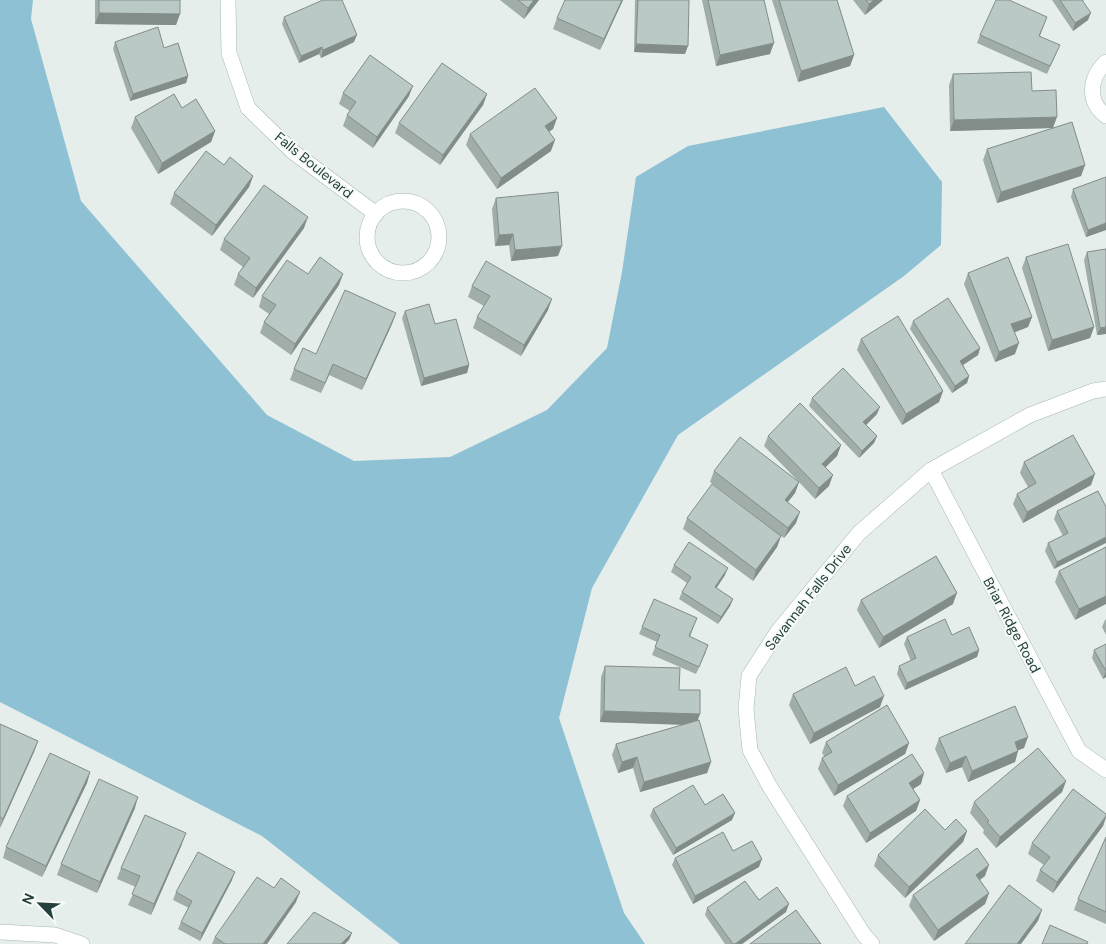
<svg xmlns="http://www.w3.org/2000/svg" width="1106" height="944" font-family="'DM Sans',sans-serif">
	<rect width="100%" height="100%" fill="#e5eeeb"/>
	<polygon fill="#8dc1d3" points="0,0 33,0 31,19 81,201 267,415 354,461 450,457 547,410 607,348 622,272 636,177 688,146 884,107 942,182 941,245 904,276 678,435 592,588 559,718 624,913 645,944 400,944 262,836 0,702"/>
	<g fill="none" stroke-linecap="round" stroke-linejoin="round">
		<defs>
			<g id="minor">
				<polyline points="228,0 229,53 248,108 292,151 376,214"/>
				<path d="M1106 62C1090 77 1086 101 1106 116"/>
				<circle cx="403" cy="237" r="36"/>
				<polyline points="931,470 1079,751 1106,770"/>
				<polyline points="0,932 55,935 82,944"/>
				<polyline points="872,944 864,935 770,787 750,750 746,709 749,676 778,631 859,533 931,470 1030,415 1093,391 1106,389"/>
			</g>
		</defs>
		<use href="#minor" stroke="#a7b7b3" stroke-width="16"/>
		<use href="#minor" stroke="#fff" stroke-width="15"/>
	</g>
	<g fill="#a0ada9">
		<polygon points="95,0 180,0 176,25 95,24"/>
		<polygon points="500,0 539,0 524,19"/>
		<polygon points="623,0 600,50 553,29 557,18"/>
		<polygon points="635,0 689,0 685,54 634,52"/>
		<polygon points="702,0 764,0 770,54 716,66"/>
		<polygon points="772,0 837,0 854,55 850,66 798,82"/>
		<polygon points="853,0 883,0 865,15"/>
		<polygon points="1052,0 1084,0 1083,1 1088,20 1073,31"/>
		<polygon points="284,17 354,42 321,58 319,54 299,63 282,24"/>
		<polygon points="1047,17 1040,36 1057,52 1047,74 977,43 980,35"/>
		<polygon points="115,42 164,48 188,76 186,83 130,101 113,49"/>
		<polygon points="953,74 1032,91 1053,127 1085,165 1081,176 997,203 983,160 987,149 1053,128 950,131 949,85"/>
		<polygon points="343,93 409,96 373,148 343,126 347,115 350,111 339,104"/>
		<polygon points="487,94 483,105 440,165 395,133 399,123"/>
		<polygon points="135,117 215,131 211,142 158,174 131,128"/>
		<polygon points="557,118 553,129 549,131 551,151 497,189 466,145 470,134"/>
		<polygon points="224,165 253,176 249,187 212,236 170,204 174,193"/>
		<polygon points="1106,177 1106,230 1086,237 1071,197 1073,189"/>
		<polygon points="496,198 558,256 511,261 509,245 495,246 492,209"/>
		<polygon points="304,228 253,298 234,285 238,274 243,267 220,250 224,239"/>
		<polygon points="1087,252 1106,334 1097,335 1084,260"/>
		<polygon points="1026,257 1094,327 1090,338 1048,351 1022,268"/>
		<polygon points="968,273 1032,317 1028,327 1015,332 1015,354 995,362 964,284"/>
		<polygon points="308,274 339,285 291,355 260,333 264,322 269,314 259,307 262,296"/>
		<polygon points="472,286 548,310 521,356 473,328 477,317 484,306 468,297"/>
		<polygon points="405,311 469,365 467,373 421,386 402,318"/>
		<polygon points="396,313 392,324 362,390 329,375 321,393 290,380 294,369 316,354"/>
		<polygon points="913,321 980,348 978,355 963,365 969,376 967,383 952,393 910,329"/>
		<polygon points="861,339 943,391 939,402 902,425 857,350"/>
		<polygon points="812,398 877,414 866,425 877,436 874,443 859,458 809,406"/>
		<polygon points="768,436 841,445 837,456 825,467 829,486 815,499 799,482 795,493 787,502 796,523 784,538 781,536 777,547 753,581 683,529 687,518 768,526 710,482 714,471 798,481 764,446"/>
		<polygon points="1024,462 1091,485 1023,523 1013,504 1017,494 1028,487 1020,473"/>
		<polygon points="1098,491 1054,569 1045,551 1048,543 1063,536 1054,519 1057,511"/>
		<polygon points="1106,547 1075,620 1055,582 1059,571"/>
		<polygon points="674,565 725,575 716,588 733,599 730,606 718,624 679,599 682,592 687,583 671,572"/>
		<polygon points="861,600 953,604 879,648 857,610"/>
		<polygon points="697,618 690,637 706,652 696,674 652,655 657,642 639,634 642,627"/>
		<polygon points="1106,619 1106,635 1102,627 1105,620"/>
		<polygon points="952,635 979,650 977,657 905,690 897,674 899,666 911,661 904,644 907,637"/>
		<polygon points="1106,644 1106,677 1103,679 1092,658 1094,650"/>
		<polygon points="605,666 679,690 697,720 711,762 707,773 640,792 633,768 618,773 612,755 616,744 683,725 600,722 601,677"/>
		<polygon points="855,686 880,707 810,744 789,705 793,694"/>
		<polygon points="0,724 38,741 34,752 0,828"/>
		<polygon points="939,738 1024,748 1018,750 1015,762 968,782 962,767 946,773 935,749"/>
		<polygon points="826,742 909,743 905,754 834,796 818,769 822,758 824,756 822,753"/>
		<polygon points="90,772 87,783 42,877 3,858 6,847"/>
		<polygon points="1066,781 1062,792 996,848 983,833 984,830 970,813 974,802"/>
		<polygon points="921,784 913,789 920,800 916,811 866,843 843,806 847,796"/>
		<polygon points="705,805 732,820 673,855 650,816 653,809"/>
		<polygon points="135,808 97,893 57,875 61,864"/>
		<polygon points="1106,814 1106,818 1103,826 1053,893 1036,881 1040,870 1044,865 1028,854 1032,843"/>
		<polygon points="945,830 967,831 963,842 905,898 874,866 878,855"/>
		<polygon points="1106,837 1106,924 1074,910 1078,899"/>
		<polygon points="182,844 151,915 128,905 136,887 117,879 121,868"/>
		<polygon points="733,851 759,867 693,904 672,865 675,858"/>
		<polygon points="985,876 980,880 989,893 985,904 934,941 909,906 913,895"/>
		<polygon points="232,880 200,941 178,929 181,922 189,908 173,900 176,892"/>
		<polygon points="759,900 786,912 742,944 725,944 705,915 707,908"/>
		<polygon points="296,902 267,944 212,944 215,937"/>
	</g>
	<g fill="#828d8a">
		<polygon points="534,0 539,0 524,19 528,8"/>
		<polygon points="622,0 623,0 600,50 604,39"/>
		<polygon points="874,0 883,0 865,15 869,4"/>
		<polygon points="99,13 180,14 176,25 95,24"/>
		<polygon points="1091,13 1088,20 1073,31 1075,23"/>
		<polygon points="357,35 354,42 321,58 323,50"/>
		<polygon points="774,43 770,54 716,66 720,55"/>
		<polygon points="636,44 688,46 685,54 634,52"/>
		<polygon points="322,47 319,54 299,63 301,56"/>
		<polygon points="854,55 850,66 798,82 801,71"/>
		<polygon points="188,76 186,83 130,101 133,94"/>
		<polygon points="413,86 409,96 373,148 377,137"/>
		<polygon points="487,94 483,105 440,165 443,155"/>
		<polygon points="1057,117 1053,128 950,131 954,120"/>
		<polygon points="557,118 553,129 542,137 545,126"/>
		<polygon points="215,131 211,142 158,174 162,163"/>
		<polygon points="555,140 551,151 497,189 501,178"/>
		<polygon points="1085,165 1081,176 997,203 1001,192"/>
		<polygon points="253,176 249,187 212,236 216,225"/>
		<polygon points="308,217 304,228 253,298 256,288"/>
		<polygon points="1106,223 1106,230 1086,237 1088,230"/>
		<polygon points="513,234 509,245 495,246 499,235"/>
		<polygon points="562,246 558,256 511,261 515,250"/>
		<polygon points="343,274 339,285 291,355 295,344"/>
		<polygon points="552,299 548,310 521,356 524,345"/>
		<polygon points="396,313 392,324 362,390 366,379"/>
		<polygon points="1032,317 1028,327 1008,335 1011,324"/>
		<polygon points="1094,327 1090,338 1048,351 1052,340"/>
		<polygon points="1106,327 1106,334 1097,335 1100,328"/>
		<polygon points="1019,343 1015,354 995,362 999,352"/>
		<polygon points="980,348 978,355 957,369 960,361"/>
		<polygon points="333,364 329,375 321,393 325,383"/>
		<polygon points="469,365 467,373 421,386 424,378"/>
		<polygon points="969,376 967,383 952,393 955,386"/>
		<polygon points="943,391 939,402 902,425 906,414"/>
		<polygon points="880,407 877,414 861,430 863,422"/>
		<polygon points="877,436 874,443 859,458 862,451"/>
		<polygon points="841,445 837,456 818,475 822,464"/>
		<polygon points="1095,474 1091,485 1023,523 1027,512"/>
		<polygon points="833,475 829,486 815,499 819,488"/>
		<polygon points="799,482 795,493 781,511 785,500"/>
		<polygon points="800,512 796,523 784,538 788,528"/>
		<polygon points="781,536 777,547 753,581 756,570"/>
		<polygon points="1106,537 1106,543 1054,569 1057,562"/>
		<polygon points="728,568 725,575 712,595 715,587"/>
		<polygon points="957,593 953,604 879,648 883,637"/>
		<polygon points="1106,596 1106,604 1075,620 1079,609"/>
		<polygon points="733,599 730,606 718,624 721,617"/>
		<polygon points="979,650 977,657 905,690 907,683"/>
		<polygon points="1106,671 1106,677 1103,679"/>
		<polygon points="884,696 880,707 810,744 814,733"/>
		<polygon points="604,711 700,714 696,725 600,722"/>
		<polygon points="1028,737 1024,748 1011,753 1015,742"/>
		<polygon points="38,741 34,752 0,828 3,819"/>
		<polygon points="909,743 905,754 834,796 838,785"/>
		<polygon points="1018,751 1015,762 968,782 972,771"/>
		<polygon points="966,756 962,767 946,773 950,763"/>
		<polygon points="637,757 633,768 618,773 622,762"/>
		<polygon points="711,762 707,773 640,792 644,782"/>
		<polygon points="90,772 87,783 42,877 46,866"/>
		<polygon points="924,773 921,784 905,794 909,783"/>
		<polygon points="1066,781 1062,792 996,848 1000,837"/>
		<polygon points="138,797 135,808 97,893 100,882"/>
		<polygon points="920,800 916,811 866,843 870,833"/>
		<polygon points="735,813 732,820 673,855 676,848"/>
		<polygon points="1106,816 1103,826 1053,893 1057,882"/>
		<polygon points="967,831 963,842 905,898 909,887"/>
		<polygon points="186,833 182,844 151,915 154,904"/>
		<polygon points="762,859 759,867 693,904 695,896"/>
		<polygon points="989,865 985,876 972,885 976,875"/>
		<polygon points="235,872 232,880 200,941 202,933"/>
		<polygon points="300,892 296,902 267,944 263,944"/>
		<polygon points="989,893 985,904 934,941 938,930"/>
		<polygon points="789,904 786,912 742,944 735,944"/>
		<polygon points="1042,910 1038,921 1021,944 1017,944"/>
		<polygon points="352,933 349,940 345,944 341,944"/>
	</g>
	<g fill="#bac9c5" stroke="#828d8a">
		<polygon points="99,0 180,0 180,14 99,13"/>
		<polygon points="323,0 342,0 357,35 323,50 322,47 301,56 284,17"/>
		<polygon points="518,0 534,0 528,8"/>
		<polygon points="565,0 622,0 604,39 557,18"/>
		<polygon points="638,0 689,0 688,46 636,44"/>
		<polygon points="708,0 764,0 774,43 720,55"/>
		<polygon points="779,0 837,0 854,55 801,71"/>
		<polygon points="866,0 874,0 869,4"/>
		<polygon points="996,0 1009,0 1047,17 1039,36 1060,45 1050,66 980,35"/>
		<polygon points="1060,0 1082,0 1091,13 1075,23"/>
		<polygon points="158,27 164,48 178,43 188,76 133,94 115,42"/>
		<polygon points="370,55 413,86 377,137 347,115 356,102 343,93"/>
		<polygon points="442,63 487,94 443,155 399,123"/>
		<polygon points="1031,72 1032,91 1056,90 1057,117 954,120 953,74"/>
		<polygon points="535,88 557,118 545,126 555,140 501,178 470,134"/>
		<polygon points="174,94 182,108 196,99 215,131 162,163 135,117"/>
		<polygon points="1072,122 1085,165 1001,192 987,149"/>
		<polygon points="206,151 224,165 230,157 253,176 216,225 174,193"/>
		<polygon points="1106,177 1106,223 1088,230 1073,189"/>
		<polygon points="264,185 308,217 256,288 238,274 250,258 224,239"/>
		<polygon points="558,192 562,246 515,250 513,234 499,235 496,198"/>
		<polygon points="1068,244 1094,327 1052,340 1026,257"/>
		<polygon points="1106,249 1106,327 1100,328 1087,252"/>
		<polygon points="320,257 343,274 295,344 264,322 276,305 262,296 287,260 308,274"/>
		<polygon points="1008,257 1032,317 1011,324 1019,343 999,352 968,273"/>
		<polygon points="486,261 552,299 524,345 477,317 490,296 472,286"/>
		<polygon points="345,290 396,313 366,379 333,364 325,383 294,369 303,348 316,354"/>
		<polygon points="948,298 980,348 960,361 969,376 955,386 913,321"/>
		<polygon points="429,304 435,324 456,319 469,365 424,378 405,311"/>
		<polygon points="898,316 943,391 906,414 861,339"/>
		<polygon points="843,368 880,407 863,422 877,436 862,451 812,398"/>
		<polygon points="800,403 841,445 822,464 833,475 819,488 768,436"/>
		<polygon points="1073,435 1095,474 1027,512 1017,494 1036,483 1024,462"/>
		<polygon points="740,437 799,482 785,500 800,512 788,528 714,471"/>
		<polygon points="712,484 781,536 756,570 687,518"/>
		<polygon points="1098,491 1106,507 1106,537 1057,562 1048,543 1068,533 1057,511"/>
		<polygon points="689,542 728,568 715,587 733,599 721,617 682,592 691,577 674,565"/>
		<polygon points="1106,547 1106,596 1079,609 1059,571"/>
		<polygon points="936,556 957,593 883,637 861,600"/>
		<polygon points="654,599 697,618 689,636 708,645 699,667 655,647 660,635 642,627"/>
		<polygon points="945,619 952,635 969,627 979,650 907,683 899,666 916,658 907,637"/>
		<polygon points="1106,644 1106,671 1094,650"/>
		<polygon points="605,666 680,668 679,690 700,690 700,714 604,711"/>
		<polygon points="846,667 855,686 874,676 884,696 814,733 793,694"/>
		<polygon points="887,705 909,743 838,785 822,758 832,752 826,742"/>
		<polygon points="1015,706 1028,737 1015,742 1018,751 972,771 966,756 950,763 939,738"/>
		<polygon points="699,720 711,762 644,782 637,757 622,762 616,744"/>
		<polygon points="0,724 38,741 3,819 0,817"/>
		<polygon points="1038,748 1066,781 1000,837 987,822 989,821 974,802"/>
		<polygon points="50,753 90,772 46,866 6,847"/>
		<polygon points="912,754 924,773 909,783 920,800 870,833 847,796"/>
		<polygon points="99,779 138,797 100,882 61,864"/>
		<polygon points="693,785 705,805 723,794 735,813 676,848 653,809"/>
		<polygon points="1073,789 1106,814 1106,816 1057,882 1040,870 1050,857 1032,843"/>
		<polygon points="925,809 945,830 956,819 967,831 909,887 878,855"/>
		<polygon points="145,815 186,833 154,904 132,894 140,876 121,868"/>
		<polygon points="723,832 733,851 752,841 762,859 695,896 675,858"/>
		<polygon points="1106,837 1106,912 1078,899"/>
		<polygon points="977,848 989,865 976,875 989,893 938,930 913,895"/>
		<polygon points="198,852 235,872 202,933 181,922 192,901 176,892"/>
		<polygon points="257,877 274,888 281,878 300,892 263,944 225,944 215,937"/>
		<polygon points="745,881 759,900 777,887 789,904 735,944 733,944 707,908"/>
		<polygon points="1009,885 1042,910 1017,944 965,944"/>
		<polygon points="796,910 821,944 750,944"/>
		<polygon points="314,912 352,933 341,944 287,944"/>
		<polygon points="1050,925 1088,942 1087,944 1042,944"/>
	</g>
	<g text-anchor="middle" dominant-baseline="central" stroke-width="4" stroke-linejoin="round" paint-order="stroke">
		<g font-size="14" fill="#24413c" stroke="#f6faf9">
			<text transform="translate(314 165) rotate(39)">Falls Boulevard</text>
			<text transform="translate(808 597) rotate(-52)">Savannah Falls Drive</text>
			<text transform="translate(1012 625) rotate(62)">Briar Ridge Road</text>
		</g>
	</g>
	<g transform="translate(40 904) rotate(294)" stroke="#f6faf9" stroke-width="4" paint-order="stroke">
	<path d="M0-4L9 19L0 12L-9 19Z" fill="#24413c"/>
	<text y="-8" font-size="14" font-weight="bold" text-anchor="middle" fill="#24413c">N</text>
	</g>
</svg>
